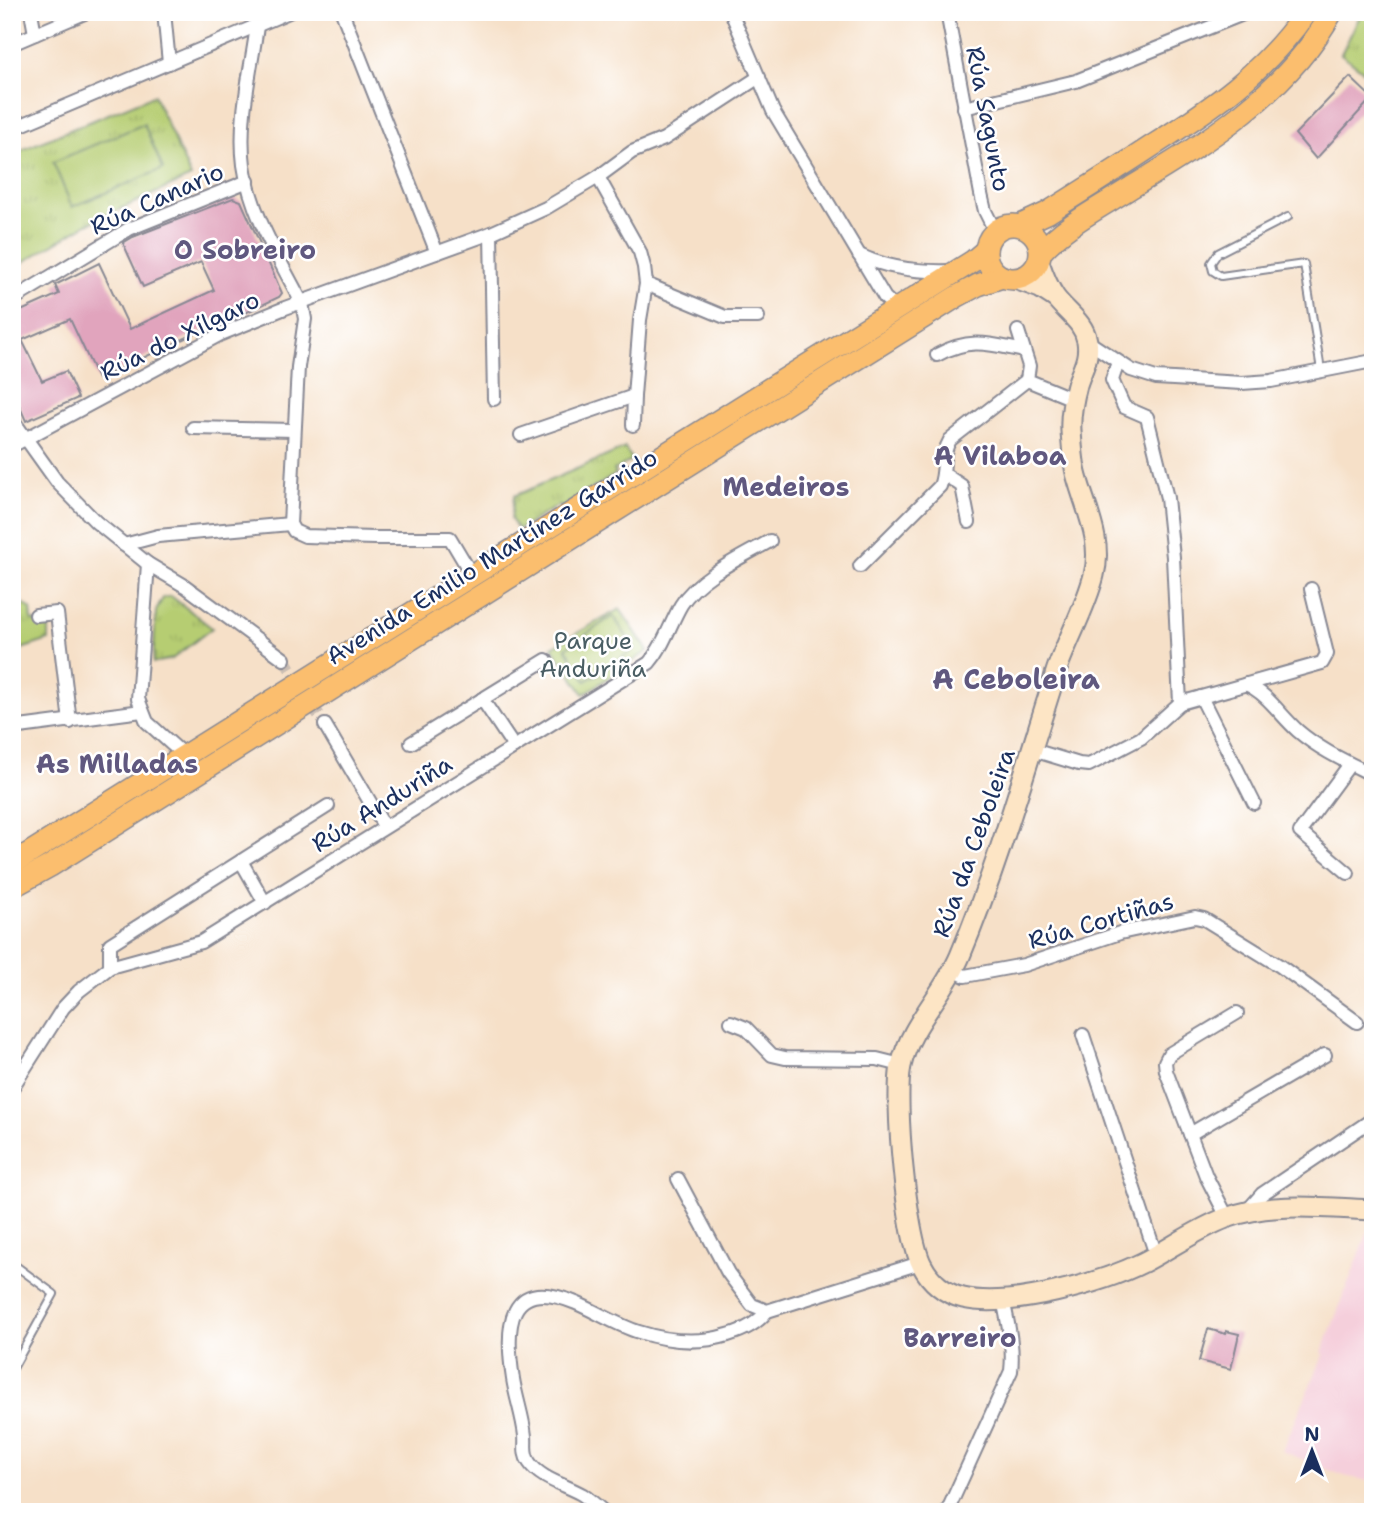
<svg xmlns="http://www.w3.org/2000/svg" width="1385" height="1524" font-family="'Shantell Sans',sans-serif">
	<defs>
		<pattern id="park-tufts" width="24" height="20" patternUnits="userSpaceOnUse" patternTransform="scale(1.75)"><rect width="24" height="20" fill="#b6cd72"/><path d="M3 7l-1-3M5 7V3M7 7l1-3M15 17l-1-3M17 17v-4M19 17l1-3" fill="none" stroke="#9cb065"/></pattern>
	</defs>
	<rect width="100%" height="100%" fill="#fff"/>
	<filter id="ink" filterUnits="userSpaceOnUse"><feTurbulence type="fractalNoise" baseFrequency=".0143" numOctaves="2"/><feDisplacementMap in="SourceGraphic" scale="14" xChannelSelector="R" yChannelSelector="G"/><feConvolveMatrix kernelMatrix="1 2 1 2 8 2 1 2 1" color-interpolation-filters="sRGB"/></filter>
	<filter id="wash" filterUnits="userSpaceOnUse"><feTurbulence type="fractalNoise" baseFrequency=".00686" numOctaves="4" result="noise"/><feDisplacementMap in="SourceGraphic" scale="28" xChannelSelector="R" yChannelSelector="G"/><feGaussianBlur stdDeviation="1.57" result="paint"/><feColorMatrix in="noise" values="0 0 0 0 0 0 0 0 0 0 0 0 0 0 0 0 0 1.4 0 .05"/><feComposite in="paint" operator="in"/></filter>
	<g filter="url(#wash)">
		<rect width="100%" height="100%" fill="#f6e0c8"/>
		<polygon fill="#f5cfdb" points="1369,1229 1373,1229 1373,1482 1344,1476 1282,1451 1324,1354 1322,1352"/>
		<g fill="url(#park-tufts)" stroke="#687e68" stroke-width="2">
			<polygon points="1362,12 1373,12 1373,78 1341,54"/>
			<polygon points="154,95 191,177 87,224 12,269 12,154"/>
			<polygon points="625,448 632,460 614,470 616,474 562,508 559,505 518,530 511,519 514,496"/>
			<polygon points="12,570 18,600 31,609 32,621 49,624 49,640 12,652"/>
			<polygon points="171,596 212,628 172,659 153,663 156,611 163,598"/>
			<polygon points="620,609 648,651 584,694 552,647"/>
		</g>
		<g fill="#b6cd72" stroke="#687e68" stroke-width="2">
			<polygon points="144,124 163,169 72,207 53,162"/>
			<polygon points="613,616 635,649 586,681 566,648"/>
		</g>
		<g id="blocks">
			<g fill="#e1a4bd">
				<polygon points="1350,77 1372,98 1316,159 1295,134"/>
				<polygon points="233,198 241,201 282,293 279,297 228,321 226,319 98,379 70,319 22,340 42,381 66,371 78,398 26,421 12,389 12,315 59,294 55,285 99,263 130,329 214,290 201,262 143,287 123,243 133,237"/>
				<polygon points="1208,1329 1226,1334 1226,1331 1239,1334 1231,1369 1199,1361"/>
			</g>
		</g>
	</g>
	<g filter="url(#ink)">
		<use href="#blocks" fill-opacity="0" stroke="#888893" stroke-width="2"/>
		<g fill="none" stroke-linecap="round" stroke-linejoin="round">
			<polyline stroke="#cabdb3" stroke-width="12" stroke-dasharray="12 6" stroke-linecap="butt" points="284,659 325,725"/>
			<defs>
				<g id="lane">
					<polyline points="1288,217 1218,253 1211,263 1213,271 1221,276 1304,264 1321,370"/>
					<polyline points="12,1263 54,1294 12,1370"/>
				</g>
				<g id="street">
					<polyline points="31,12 35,34"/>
					<polyline points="164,12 169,63"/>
					<path d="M253 12 257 26C251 71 238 120 244 165 251 215 280 260 302 303L305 319 298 367 290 524 294 531 305 536 374 538H450L472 575"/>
					<polyline points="342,12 437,253"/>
					<polyline points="731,12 773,111 885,298 893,305 903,308"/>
					<polyline points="947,12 981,194 985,211 995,231"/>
					<polyline points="12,44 87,12"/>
					<polyline points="964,108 1076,81 1248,12"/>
					<polyline points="12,129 289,12"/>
					<polyline points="491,233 494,399"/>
					<path d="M859 255C886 268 921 272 951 271"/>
					<polyline points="646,284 725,317 758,317"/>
					<polyline points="12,300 129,229 248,181"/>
					<polyline points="1018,331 1029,366 1027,380 1073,399"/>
					<polyline points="1087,341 1131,370 1156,378 1242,383 1271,381 1373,361"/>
					<path d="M937 355C971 337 989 344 1024 351"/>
					<polyline points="1118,362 1112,380 1124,407 1147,417 1167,498 1173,557 1180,703"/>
					<polyline points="12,419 57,482 96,522 148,564 185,586 284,659"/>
					<polyline points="633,425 634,396"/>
					<polyline points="193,428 294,430"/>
					<polyline points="521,435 634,396 640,320 646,284 644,267 640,252 598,177"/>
					<polyline points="12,446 221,334 285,308 491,233 546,208 598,177 632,152 664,139 759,77"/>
					<polyline points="944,474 962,486 969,522"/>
					<polyline points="124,545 158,536 290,524"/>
					<polyline points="148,564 138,699 147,722 187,758"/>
					<path d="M860 566 940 486C947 468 940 457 950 440L1027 380"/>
					<polyline points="36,615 57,613 70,722"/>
					<path d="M1246 684C1268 694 1280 715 1298 731 1320 750 1347 762 1373 775"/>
					<polyline points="1201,697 1254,803"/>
					<polyline points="482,699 514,747"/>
					<polyline points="325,725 384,826"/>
					<polyline points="12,728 142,711"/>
					<polyline points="411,743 546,660"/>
					<polyline points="1033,750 1079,764 1089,765 1141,738 1180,703 1322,663 1327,654 1311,589"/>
					<polyline points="241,861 328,806"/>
					<polyline points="1348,873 1300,832 1350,764"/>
					<polyline points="110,967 110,944 241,861 265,903"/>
					<polyline points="953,970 965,976 1024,965 1120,933 1195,917 1204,919 1280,966 1357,1022"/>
					<polyline points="731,1022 746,1028 772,1055 785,1058 877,1059 901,1065"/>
					<polyline points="1083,1035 1156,1255"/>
					<path d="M12 1088 63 1008 79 991 110 967 201 942 649 663C664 646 670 624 681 605 698 577 742 557 770 541"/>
					<polyline points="1190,1134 1325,1055"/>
					<polyline points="678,1179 728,1273 752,1305 767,1311 920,1263"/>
					<polyline points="1246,1212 1262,1194 1373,1119"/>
					<polyline points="1227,1217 1206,1176 1166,1071 1165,1062 1169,1054 1237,1013"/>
					<path d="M604 1512C597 1506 590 1500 583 1495 566 1485 540 1479 529 1462 523 1453 526 1446 525 1436 523 1417 516 1398 513 1379 505 1328 506 1274 576 1303 597 1312 617 1325 639 1332 667 1341 699 1344 728 1335 742 1331 758 1323 767 1311"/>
					<path d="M947 1512 1011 1371C1014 1346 1008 1324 1003 1299"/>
				</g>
				<g id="secondary">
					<path d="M1039 262C1043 274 1048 287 1055 297 1066 312 1084 322 1087 341 1090 358 1082 369 1077 385 1073 400 1070 415 1071 431 1072 446 1073 463 1077 477 1086 510 1103 541 1094 575 1086 607 1068 638 1057 669 1026 766 999 863 960 956 944 994 910 1025 901 1066 894 1100 906 1235 922 1265 930 1281 945 1294 963 1298 1009 1309 1102 1283 1144 1262 1171 1248 1197 1229 1226 1218 1271 1201 1326 1208 1373 1210"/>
					<polyline points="1015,279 1040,288 1054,297"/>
				</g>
				<g id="primary">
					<circle cx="1013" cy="252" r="27"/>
					<path d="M1021 225 1047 213C1082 191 1117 169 1152 146 1212 108 1265 72 1306 12"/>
					<path d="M1041 252C1066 224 1101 207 1132 187 1208 141 1288 92 1332 12"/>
					<polyline points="12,864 973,261 986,250"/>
					<polyline points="12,887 50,866 956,297 978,285 1002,277"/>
				</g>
			</defs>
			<use href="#lane" stroke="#888893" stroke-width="10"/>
			<use href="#street" stroke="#888893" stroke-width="16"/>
			<use href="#secondary" stroke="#888893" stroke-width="23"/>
			<use href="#primary" stroke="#888893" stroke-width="24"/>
			<use href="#lane" stroke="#fff" stroke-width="6"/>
			<use href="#street" stroke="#fff" stroke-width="12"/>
			<use href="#secondary" stroke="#fde5c5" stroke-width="19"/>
			<use href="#primary" stroke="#fbbe6e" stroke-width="21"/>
		</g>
	</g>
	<g text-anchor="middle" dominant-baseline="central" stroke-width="5" stroke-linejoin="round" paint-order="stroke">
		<g font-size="24" fill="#1b2f5e" stroke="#fff">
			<text transform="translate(988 119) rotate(79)">Rúa Sagunto</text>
			<text transform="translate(157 199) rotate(-24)">Rúa Canario</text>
			<text transform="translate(180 336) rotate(-26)">Rúa do Xílgaro</text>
			<text transform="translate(492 557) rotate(-32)">Avenida Emilio Martínez Garrido</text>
			<text transform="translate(382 804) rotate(-32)">Rúa Anduriña</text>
			<text transform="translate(974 843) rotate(-70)">Rúa da Ceboleira</text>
			<text transform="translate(1101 921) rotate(-16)">Rúa Cortiñas</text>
		</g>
		<g font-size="24" fill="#4a5e64" stroke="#fff">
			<text x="593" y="641">Parque<tspan x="593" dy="28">Anduriña</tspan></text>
		</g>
		<g font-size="26" font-weight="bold" fill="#60587f" stroke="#fff">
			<text x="245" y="249">O Sobreiro</text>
			<text x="1000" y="455">A Vilaboa</text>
			<text x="786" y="486">Medeiros</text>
			<text x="117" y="763">As Milladas</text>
			<text x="960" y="1337">Barreiro</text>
		</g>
		<g font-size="28" font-weight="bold" fill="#60587f" stroke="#fff">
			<text x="1016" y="679">A Ceboleira</text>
		</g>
	</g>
	<rect width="1385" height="1524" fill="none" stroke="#fff" stroke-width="42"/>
	<g transform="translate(1312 1451)" stroke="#ffffff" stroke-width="5" paint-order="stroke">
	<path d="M0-5L12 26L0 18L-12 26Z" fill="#1b2f5e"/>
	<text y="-10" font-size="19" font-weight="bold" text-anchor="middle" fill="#1b2f5e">N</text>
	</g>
</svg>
